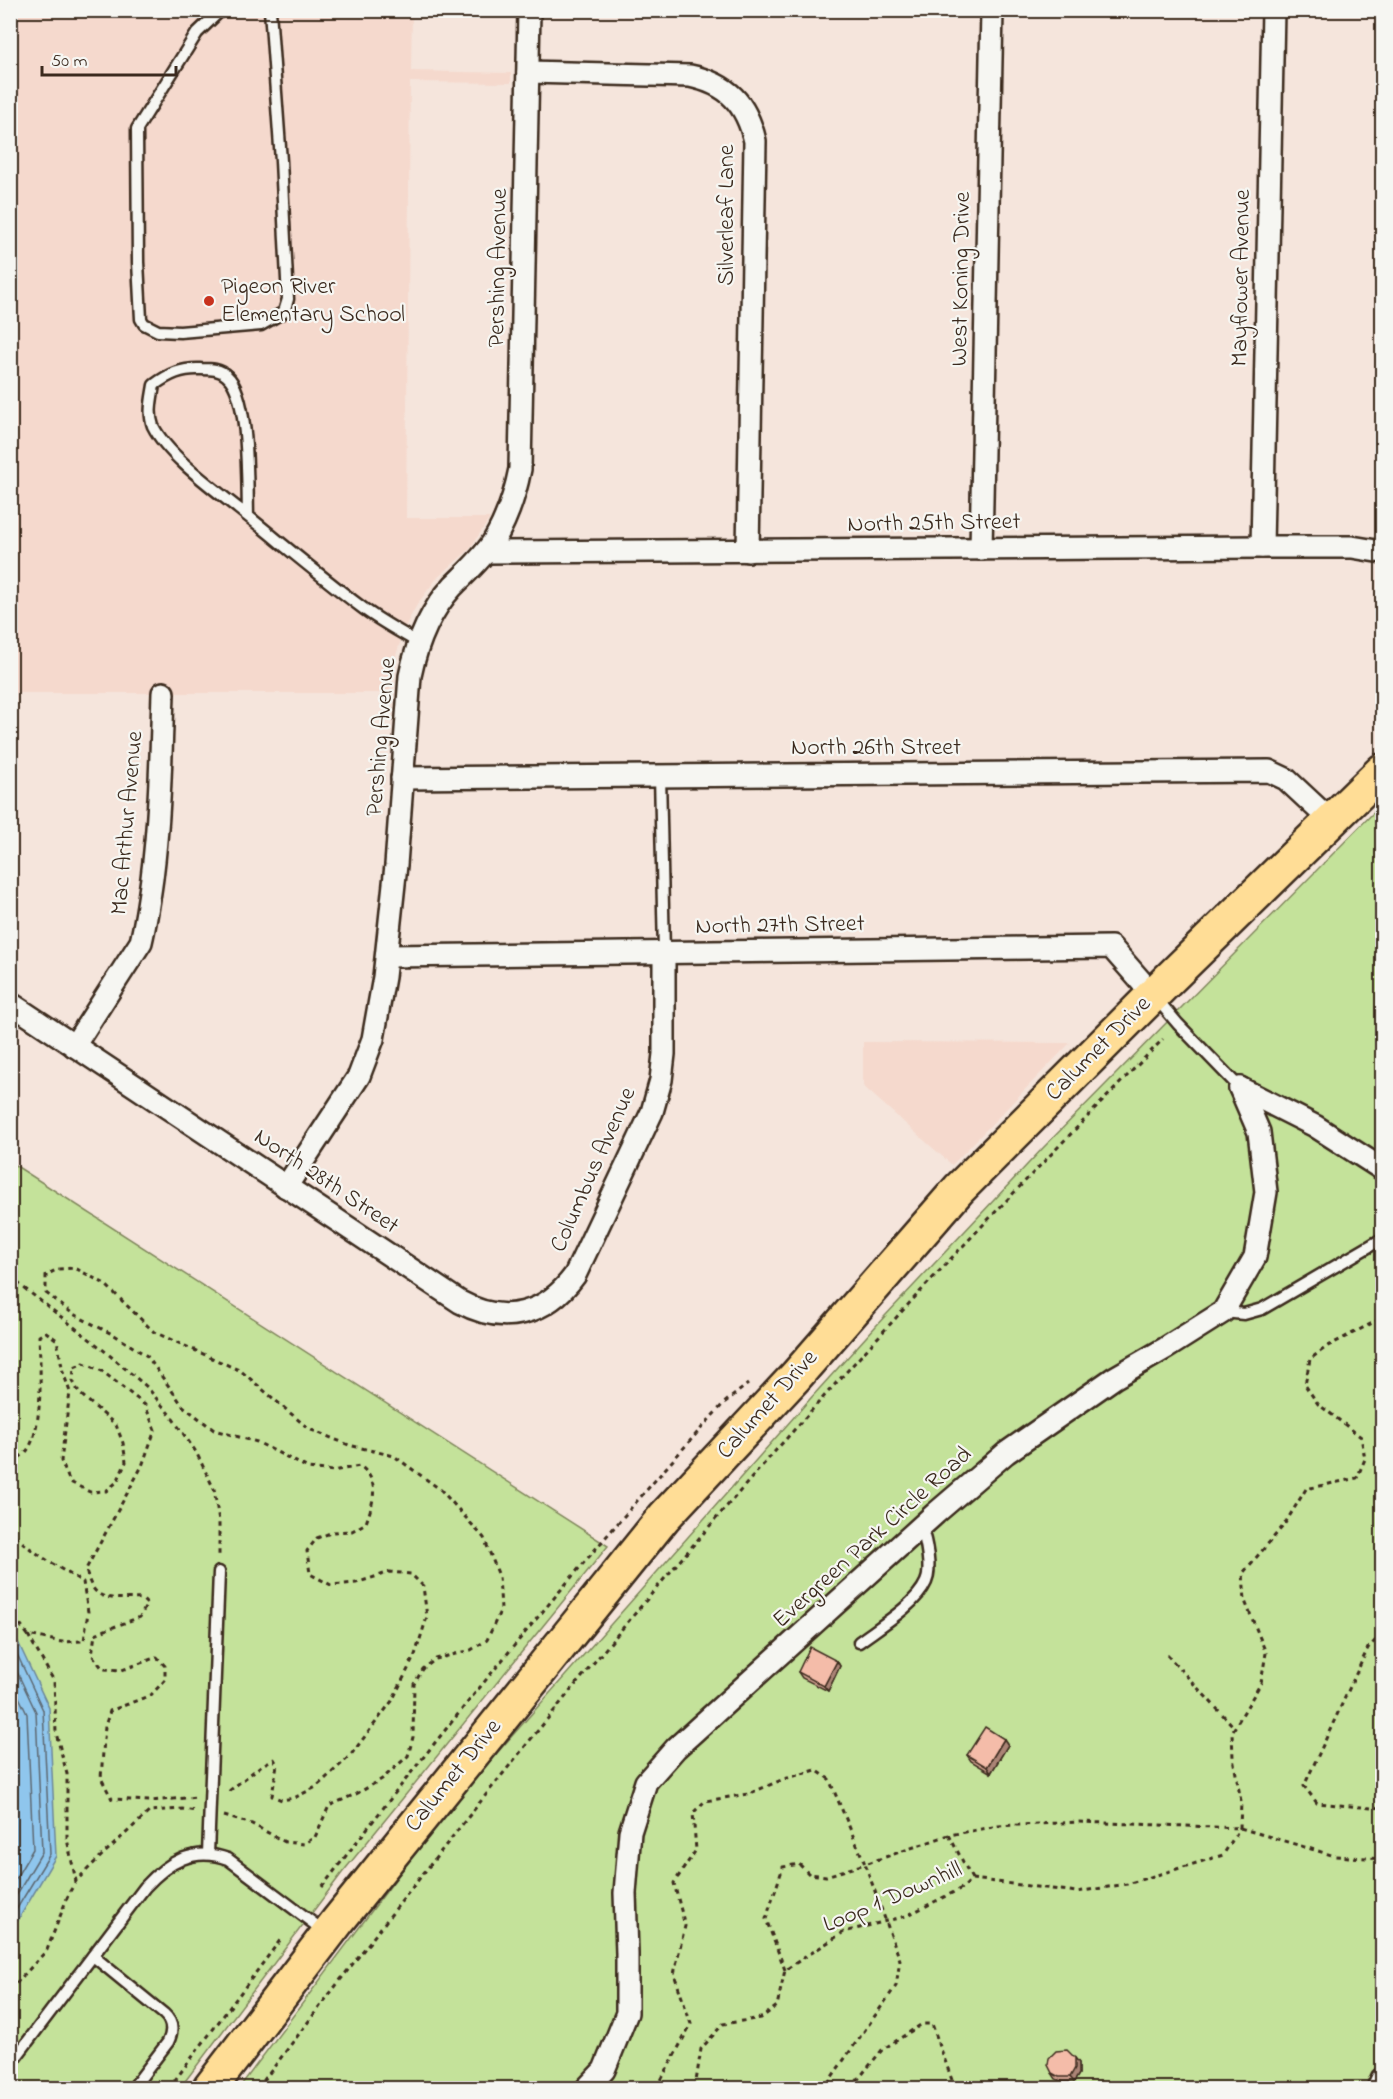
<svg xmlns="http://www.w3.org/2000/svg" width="1393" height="2099" font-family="'Indie Flower',sans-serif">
	<rect width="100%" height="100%" fill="#f5e5dc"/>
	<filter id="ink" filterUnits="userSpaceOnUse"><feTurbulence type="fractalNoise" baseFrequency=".0167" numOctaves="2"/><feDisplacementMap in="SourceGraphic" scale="12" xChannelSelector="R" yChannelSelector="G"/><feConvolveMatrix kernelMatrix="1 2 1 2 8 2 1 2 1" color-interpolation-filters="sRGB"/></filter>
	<g filter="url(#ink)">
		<g fill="#f5d9cd">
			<polygon points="11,11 412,11 411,71 511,73 511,83 410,82 406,518 490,518 469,550 437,578 418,603 406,625 394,661 389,693 11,693"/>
			<polygon points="863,1042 1070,1043 952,1165 863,1086"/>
		</g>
		<g fill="#c4e29a" stroke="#80865c" stroke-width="1.5">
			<polygon points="1382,804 1382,2088 239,2088 451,1805 810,1399 885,1316 1043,1148"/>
			<polygon points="10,1162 608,1546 342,1873 180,2088 11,2088"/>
		</g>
		<polygon fill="#8fc6ed" stroke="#6d889a" stroke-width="1.5" points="10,1625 49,1708 56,1856 11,1932"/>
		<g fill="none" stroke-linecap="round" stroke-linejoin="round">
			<g stroke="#5d6871" stroke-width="1.5">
				<polyline points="10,1639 43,1710 50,1854 10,1920"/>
				<polyline points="10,1657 36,1712 42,1852 10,1906"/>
				<polyline points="10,1678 27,1714 33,1849 10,1888"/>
			</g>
			<defs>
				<g id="lane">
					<polyline points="221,10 197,33 137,129 138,262 141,319 144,324 158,331 180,332 261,325 284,312 288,299 281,161 270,10"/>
					<path d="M248 516C247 485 250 396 227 376 220 369 211 369 201 369 182 368 169 374 154 385 152 398 148 413 153 426 168 456 213 488 239 509 279 541 319 575 360 606 378 620 399 631 419 643"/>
					<polyline points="660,775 664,953"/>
					<polyline points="1155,997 1178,1024 1240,1088"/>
					<polyline points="1223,1312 1244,1314 1262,1309 1382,1239"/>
					<path d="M859 1642C879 1627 916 1605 926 1582 932 1569 926 1540 921 1527"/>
					<polyline points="208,1854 219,1572"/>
					<path d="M93 1956 164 2014C173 2022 173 2032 168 2042L133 2088"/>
					<path d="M10 2065 145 1887C168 1862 194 1846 228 1859L325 1932"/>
				</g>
				<g id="street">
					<path d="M528 72 690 76C728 84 746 103 755 141L748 551"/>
					<polyline points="1262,547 1273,10"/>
					<polyline points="981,549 992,10"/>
					<polyline points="486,552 1262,547 1352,547 1382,552"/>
					<polyline points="402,778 1269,771 1286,779 1331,821"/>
					<polyline points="387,956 1111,947 1153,995"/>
					<path d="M10 1003 460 1302C504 1326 546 1315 575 1275L652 1112 661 1080 664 1054V953"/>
					<path d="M74 1046 141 942C146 921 149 900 152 878 160 816 161 755 163 693"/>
					<polyline points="1240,1088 1315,1126 1382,1169"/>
					<path d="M286 1187 359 1076 373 1039 384 977 396 865 410 676C417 642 429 612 453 586 467 572 482 559 493 542 507 519 515 495 520 469L529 10"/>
					<polyline points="587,2088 604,2070 627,2013 627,1954 625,1893 630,1832 646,1782 676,1748 936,1513 1006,1453 1114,1378 1166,1348 1223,1312 1255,1257 1266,1192 1259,1132 1240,1088"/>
					<polyline points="1378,2088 1382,2079"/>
				</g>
				<polyline id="primary" points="210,2088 337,1922 664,1517 796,1376 959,1189 1168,980 1382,771"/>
			</defs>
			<use href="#lane" stroke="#3b2a1e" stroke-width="15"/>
			<use href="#street" stroke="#3b2a1e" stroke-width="26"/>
			<use href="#primary" stroke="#3b2a1e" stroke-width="38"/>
			<g stroke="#3b2a1e" stroke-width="3" stroke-dasharray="4.5 4.5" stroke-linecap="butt">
				<polyline points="10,1277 101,1348 147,1387 171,1416 196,1452 214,1489 219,1521 219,1558"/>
				<polyline points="10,1290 12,1291 10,1298"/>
				<path d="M10 1461C14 1459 20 1457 23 1455 45 1437 40 1363 39 1336L46 1332 57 1340 63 1372 70 1392 61 1461 70 1482 90 1492 106 1491 117 1482 126 1462 123 1443 116 1425 79 1393 73 1381 74 1367 84 1363 102 1371 145 1405 155 1430 142 1466 86 1569C93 1605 111 1597 142 1599L147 1604 140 1617 95 1634 92 1655 103 1669 122 1670 157 1657 165 1666V1680L151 1695 110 1711 105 1726 101 1778 112 1799 150 1801 198 1797"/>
				<path d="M10 1529C23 1548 63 1570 83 1582L88 1612 84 1641 62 1642 28 1635 10 1612"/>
				<polyline points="1382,1634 1368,1648 1304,1786 1317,1803 1372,1808 1382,1807"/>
				<polyline points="28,1635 54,1681 56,1733 67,1774 67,1839 76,1881"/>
				<polyline points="1167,1655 1235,1728"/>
				<polyline points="1382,1770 1380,1772 1382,1782"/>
				<path d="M224 1816 252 1824 285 1842 304 1844 315 1837 329 1806 360 1792 382 1779 408 1756 413 1737 414 1684 423 1669 436 1659 471 1650 487 1640 501 1609 499 1576 484 1538 441 1490 394 1456 349 1445 309 1429 241 1371 154 1332 105 1284 75 1268 58 1269 46 1275V1293L73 1314 116 1336 147 1356 183 1406 214 1430 257 1442 308 1468 333 1471 360 1466C381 1481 373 1503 366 1523L352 1531 333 1532 317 1538 307 1551 310 1574 331 1585 356 1583 390 1572 411 1574 423 1586 427 1617 415 1655 392 1701 350 1756 316 1787 294 1798 282 1800 272 1796 277 1764 274 1759 262 1765 229 1791 225 1792"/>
				<polyline points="1240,1828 1241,1801 1233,1758 1232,1732 1261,1683 1266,1653 1245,1601 1243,1573 1284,1525 1306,1489 1357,1478 1365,1459 1361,1437 1318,1404 1305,1385 1310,1359 1328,1346 1382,1318"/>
				<polyline points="949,1835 972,1879"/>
				<path d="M322 1887C449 1721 584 1558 724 1403L748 1384"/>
				<polyline points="785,1970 766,1919 783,1867 799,1864 809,1874 826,1876 865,1864 900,1960 896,1986 824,2088"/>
				<polyline points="10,1990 47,1950 69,1893 76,1881 98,1859 150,1811 182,1809 197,1811"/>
				<polyline points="169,2088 281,1939"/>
				<path d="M258 2088C458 1823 667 1565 893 1321 981 1225 1072 1133 1163 1039"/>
				<polyline points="657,2088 691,2024 674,1974 685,1926 674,1883 696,1850 693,1813 705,1801 748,1794 784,1779 816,1770 829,1779 865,1864 949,1835 998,1826 1079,1822 1240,1828 1335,1856 1382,1859"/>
				<polyline points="695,2088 701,2049 723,2024 761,2018 777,2006 785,1970 844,1932 906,1916 964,1887 972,1879 1077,1892 1127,1884 1223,1855 1240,1828"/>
				<polyline points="851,2088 882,2050 922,2024 932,2024 953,2083 949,2088"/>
			</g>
			<use href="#lane" stroke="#f6f6f2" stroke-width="10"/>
			<use href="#street" stroke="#f6f6f2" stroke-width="21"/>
			<use href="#primary" stroke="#ffdd96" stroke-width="33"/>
		</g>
		<g fill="#d2a291" stroke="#3b2a1e" stroke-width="1.5">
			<polygon points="837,1661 840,1666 828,1691 802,1678 798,1672"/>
			<polygon points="1004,1739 1008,1745 991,1773 971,1761 967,1755"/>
			<polygon points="1075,2058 1079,2063 1079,2074 1074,2082 1063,2082 1056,2079 1052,2073"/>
		</g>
		<g fill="#ab8476" stroke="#3b2a1e" stroke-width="1.5">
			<polygon points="837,1661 840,1666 828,1691 824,1686"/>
			<polygon points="1004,1739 1008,1745 991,1773 987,1767"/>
			<polygon points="1075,2058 1079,2063 1079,2074 1074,2082 1070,2077"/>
		</g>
		<g fill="#f4bca9" stroke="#3b2a1e" stroke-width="1.5">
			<polygon points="810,1647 837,1661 824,1686 798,1672"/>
			<polygon points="985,1727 1004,1739 987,1767 967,1755"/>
			<polygon points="1067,2050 1075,2058 1075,2068 1070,2077 1059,2077 1052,2073 1048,2065 1049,2058 1056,2051"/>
		</g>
	</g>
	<circle fill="#c8321e" stroke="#f6f6f2" stroke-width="2" cx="209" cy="301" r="6"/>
	<g text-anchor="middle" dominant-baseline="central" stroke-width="4.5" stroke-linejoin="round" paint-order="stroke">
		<g font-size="24" fill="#3b2a1e" stroke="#f6f6f2">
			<text transform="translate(727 215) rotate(-90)">Silverleaf Lane</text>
			<text transform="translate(499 268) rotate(-89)">Pershing Avenue</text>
			<text transform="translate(1242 278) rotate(-89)">Mayflower Avenue</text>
			<text transform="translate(962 279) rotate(-89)">West Koning Drive</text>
			<text transform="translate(934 524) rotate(-1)">North 25th Street</text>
			<text transform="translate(382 737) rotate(-85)">Pershing Avenue</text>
			<text x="876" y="748">North 26th Street</text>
			<text transform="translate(128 823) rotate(-85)">Mac Arthur Avenue</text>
			<text transform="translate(780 926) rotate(-1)">North 27th Street</text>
			<text transform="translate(1099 1049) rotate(-45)">Calumet Drive</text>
			<text transform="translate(594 1170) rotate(-66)">Columbus Avenue</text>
			<text transform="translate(326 1182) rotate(34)">North 28th Street</text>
			<text transform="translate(768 1405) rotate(-48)">Calumet Drive</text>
			<text transform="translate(873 1538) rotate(-42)">Evergreen Park Circle Road</text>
			<text transform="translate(454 1776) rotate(-51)">Calumet Drive</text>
			<text transform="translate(893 1898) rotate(-23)">Loop 1 Downhill</text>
		</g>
		<g font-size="24" fill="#3b2a1e" stroke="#f6f6f2" text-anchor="start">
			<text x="221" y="287">Pigeon River<tspan x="221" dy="28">Elementary School</tspan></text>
		</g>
	</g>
	<rect width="1393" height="2099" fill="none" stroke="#f6f6f2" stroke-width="36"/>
	<rect x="18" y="18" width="1357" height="2063" fill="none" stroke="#3b2a1e" stroke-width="2" filter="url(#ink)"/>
	<path d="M42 66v9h134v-9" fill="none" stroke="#3b2a1e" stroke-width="3"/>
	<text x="51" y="66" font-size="18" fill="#3b2a1e" stroke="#f6f6f2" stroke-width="4.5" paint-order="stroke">50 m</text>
</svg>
